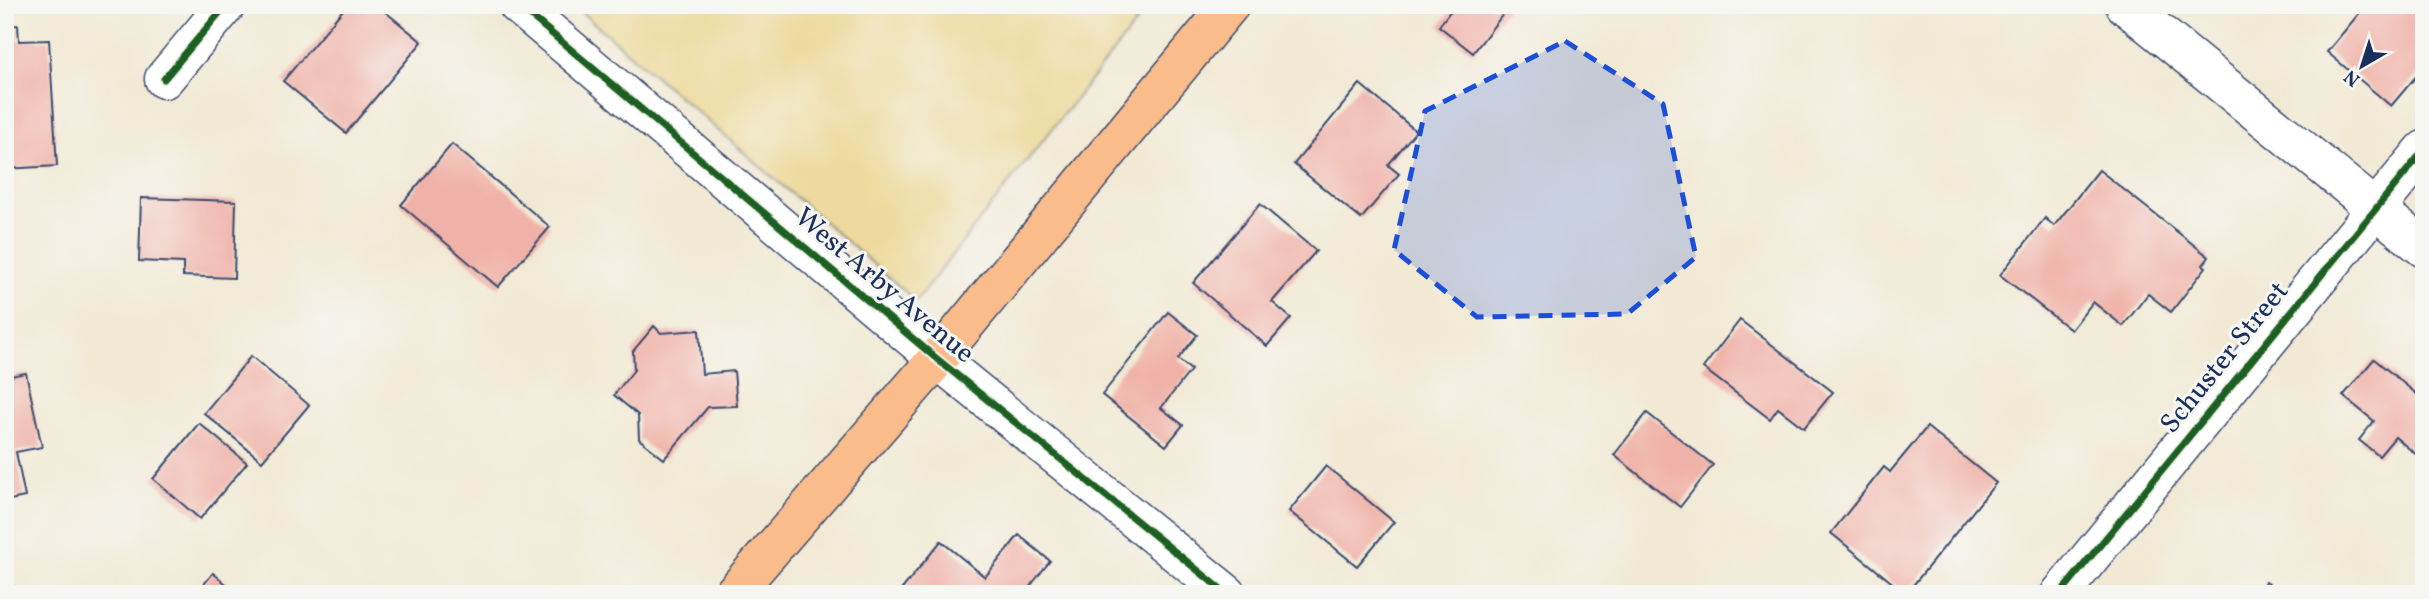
<svg xmlns="http://www.w3.org/2000/svg" width="2429" height="599" font-family="Vollkorn,serif">
	<rect width="100%" height="100%" fill="#f6f6f2"/>
	<filter id="ink" filterUnits="userSpaceOnUse"><feTurbulence type="fractalNoise" baseFrequency=".0143" numOctaves="2"/><feDisplacementMap in="SourceGraphic" scale="14" xChannelSelector="R" yChannelSelector="G"/><feConvolveMatrix kernelMatrix="1 2 1 2 8 2 1 2 1" color-interpolation-filters="sRGB"/></filter>
	<filter id="wash" filterUnits="userSpaceOnUse"><feTurbulence type="fractalNoise" baseFrequency=".00686" numOctaves="4" result="noise"/><feDisplacementMap in="SourceGraphic" scale="28" xChannelSelector="R" yChannelSelector="G"/><feGaussianBlur stdDeviation="1.57" result="paint"/><feColorMatrix in="noise" values="0 0 0 0 0 0 0 0 0 0 0 0 0 0 0 0 0 1.4 0 .05"/><feComposite in="paint" operator="in"/></filter>
	<g filter="url(#wash)">
		<rect width="100%" height="100%" fill="#f1e9d4"/>
		<polygon fill="#eeda9e" stroke="#84847e" stroke-width="2" points="573,5 1150,5 916,301"/>
		<g id="blocks">
			<g fill="#f0b2a8">
				<polygon points="347,5 377,5 422,42 346,133 283,81"/>
				<polygon points="1455,5 1510,5 1473,53 1439,26"/>
				<polygon points="2366,5 2402,5 2407,9 2410,5 2424,5 2424,67 2391,106 2327,52"/>
				<polygon points="18,25 19,41 49,40 57,166 5,169 5,26"/>
				<polygon points="1360,84 1416,131 1388,165 1399,174 1361,219 1294,164"/>
				<polygon points="452,144 550,227 498,287 401,205"/>
				<polygon points="2099,170 2209,257 2203,265 2206,267 2171,312 2148,294 2123,326 2093,302 2071,330 2000,275 2045,218 2054,226"/>
				<polygon points="141,198 236,201 234,278 183,276 183,263 139,261"/>
				<polygon points="1260,204 1316,251 1272,302 1291,318 1267,346 1193,283"/>
				<polygon points="1168,312 1197,335 1178,359 1191,370 1161,408 1183,425 1166,446 1102,395"/>
				<polygon points="1740,320 1833,392 1804,428 1778,408 1770,419 1703,368"/>
				<polygon points="654,326 661,333 699,330 702,374 734,371 737,406 708,407 664,459 639,439 638,415 614,395 634,370 633,351"/>
				<polygon points="251,356 309,405 262,461 204,413"/>
				<polygon points="2374,359 2424,400 2424,461 2395,437 2379,456 2359,440 2374,421 2343,396"/>
				<polygon points="26,373 42,447 16,452 25,497 5,501 5,377"/>
				<polygon points="1647,413 1713,465 1680,507 1614,455"/>
				<polygon points="199,423 247,463 200,519 153,479"/>
				<polygon points="1927,427 1996,483 1906,594 1831,533 1884,467 1890,472"/>
				<polygon points="1326,466 1394,522 1357,566 1289,511"/>
				<polygon points="1019,535 1050,561 1024,594 898,594 941,541 985,577"/>
				<polygon points="213,573 238,594 196,594"/>
				<polygon points="2266,582 2282,594 2257,594"/>
			</g>
		</g>
	</g>
	<g filter="url(#ink)">
		<use href="#blocks" fill-opacity="0" stroke="#3b4b70" stroke-width="2"/>
		<g fill="none" stroke-linecap="round" stroke-linejoin="round">
			<defs>
				<g id="minor">
					<polyline points="518,5 937,359 1227,594"/>
					<polyline points="2125,5 2424,248"/>
					<polyline points="164,79 226,5"/>
					<polyline points="2060,594 2424,150"/>
				</g>
				<polyline id="major" points="733,594 937,359 1230,5"/>
			</defs>
			<use href="#minor" stroke="#3b4b70" stroke-width="41"/>
			<use href="#major" stroke="#3b4b70" stroke-width="41"/>
			<use href="#minor" stroke="#fff" stroke-width="38"/>
			<use href="#major" stroke="#fabc8b" stroke-width="38"/>
			<defs>
				<g id="cycleway">
					<polyline points="518,5 937,359 1227,594"/>
					<polyline points="164,79 226,5"/>
					<polyline points="2060,594 2424,150"/>
				</g>
			</defs>
			<use href="#cycleway" stroke="#f6f6f2" stroke-width="11"/>
			<use href="#cycleway" stroke="#1b5e20" stroke-width="7"/>
		</g>
	</g>
	<path fill="#1d4ed8" fill-opacity="0.2" stroke="#1d4ed8" stroke-width="5" stroke-dasharray="14 9" stroke-linejoin="round" d="M1565 41 1663 104 1696 257 1627 314 1477 317 1394 250 1425 111Z"/>
	<g text-anchor="middle" dominant-baseline="central" stroke-width="6" stroke-linejoin="round" paint-order="stroke">
		<g font-size="28" fill="#1b2f5e" stroke="#f6f6f2">
			<text transform="translate(884 286) rotate(40)">West Arby Avenue</text>
			<text transform="translate(2225 358) rotate(-51)">Schuster Street</text>
		</g>
	</g>
	<rect width="2429" height="599" fill="none" stroke="#f6f6f2" stroke-width="28"/>
	<g transform="translate(2362 66) rotate(219)" stroke="#f6f6f2" stroke-width="5" paint-order="stroke">
	<path d="M0-5L12 26L0 18L-12 26Z" fill="#1b2f5e"/>
	<text y="-10" font-size="19" font-weight="bold" text-anchor="middle" fill="#1b2f5e">N</text>
	</g>
</svg>
